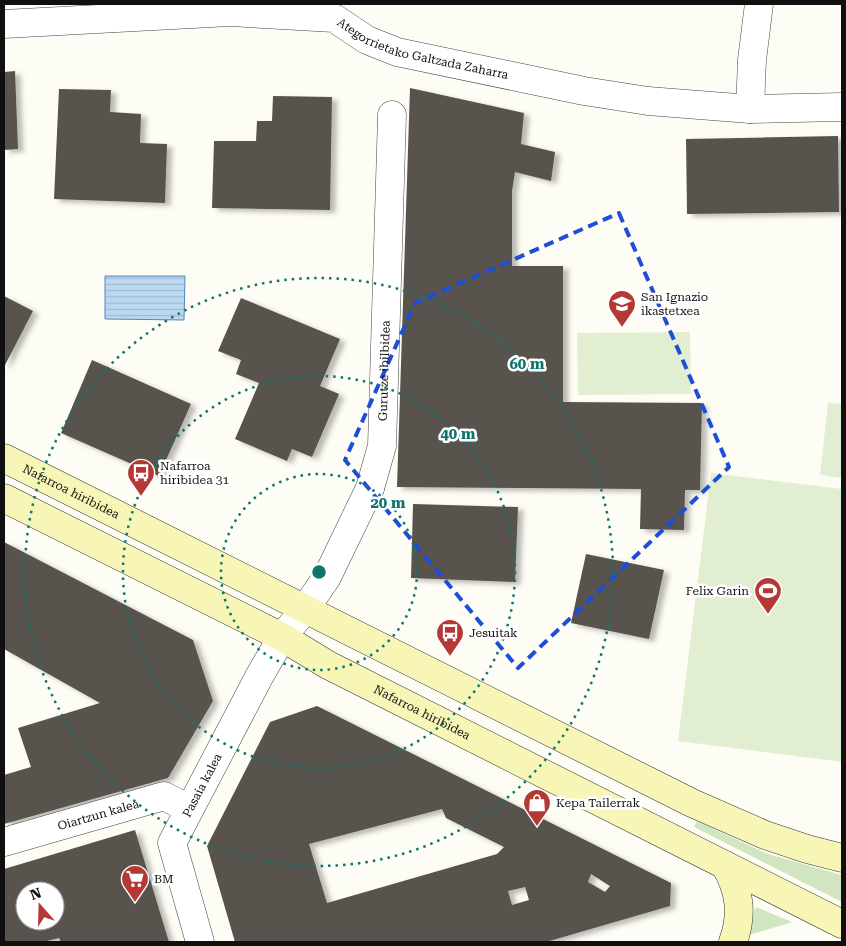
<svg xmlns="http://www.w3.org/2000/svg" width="846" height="946" font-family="'Roboto Serif',serif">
	<defs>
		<pattern id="water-rules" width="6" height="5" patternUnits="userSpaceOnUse" patternTransform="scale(1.25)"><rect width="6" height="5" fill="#bdd9f1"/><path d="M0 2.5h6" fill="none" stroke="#a1b9ce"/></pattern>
		<filter id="shadow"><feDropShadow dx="5.5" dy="3" stdDeviation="2.5" flood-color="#0004"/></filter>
	</defs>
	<rect width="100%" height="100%" fill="#fefdf5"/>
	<g fill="#d1e6c0">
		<polygon points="697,821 768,854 842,875 842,902 694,827"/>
		<polygon points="756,907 792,922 746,936"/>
	</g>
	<g fill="#e2eed1">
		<polygon points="690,332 691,394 578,395 577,333"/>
		<polygon points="828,403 842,404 842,478 820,475"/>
		<polygon points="711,473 842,489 842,762 678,741"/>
	</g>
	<polygon fill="url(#water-rules)" stroke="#4b88c1" points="105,276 185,276 184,320 105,319"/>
	<g fill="#58534e" fill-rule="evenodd" filter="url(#shadow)">
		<polygon points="15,71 18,149 4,150 4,72"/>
		<polygon points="410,88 524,113 521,144 555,152 551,181 515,172 512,191 512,266 563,266 563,402 702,403 700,490 685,490 684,530 640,529 641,489 397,487"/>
		<polygon points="59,89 111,90 110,112 141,114 140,143 167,144 165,203 54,199"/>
		<polygon points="273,96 332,97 330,210 212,208 214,141 256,141 257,121 272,121"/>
		<polygon points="838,136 839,212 687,214 686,139"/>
		<polygon points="4,296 33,311 4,367"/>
		<polygon points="241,298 340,339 320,386 339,394 312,457 292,449 287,461 235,439 259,383 236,374 241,360 218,351"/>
		<polygon points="92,360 191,404 159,476 61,433"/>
		<polygon points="413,504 518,507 515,582 411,578"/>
		<polygon points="4,542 193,640 213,701 168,778 4,824 4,775 31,767 18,728 100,703 4,649"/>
		<polygon points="586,554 664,570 649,639 571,623"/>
		<path d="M317 706 671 883 670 906 546 942H235L207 846 270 722ZM442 809 446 818 504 847 497 854 327 903 309 844ZM591 874 610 886 605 892 588 882ZM525 887 529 900 512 905 508 891Z"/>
		<path d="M135 830 169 942H61L59 938 43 942H4V869ZM25 891H55V921H25Z"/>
	</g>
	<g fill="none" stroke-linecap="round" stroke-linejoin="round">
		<defs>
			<g id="pedestrian">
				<path id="s1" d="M370 488 382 446 392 115"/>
			</g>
			<g id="minor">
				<path id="s2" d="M4 24 230 12 334 18 367 40 397 52 584 91 648 101 750 109 842 107"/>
				<polyline points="750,109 752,60 759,4"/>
				<path id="s3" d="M4 842 164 796 189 809"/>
				<path id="s4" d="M200 942 172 843 260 675 282 637 305 609 327 577 370 488"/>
			</g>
			<g id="secondary">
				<path id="s5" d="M4 458 692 803 765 835 807 849 842 858"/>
				<path id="s6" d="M4 498 282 637 328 665 842 924"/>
				<path d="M725 865C740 891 743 914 733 942"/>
			</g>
		</defs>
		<use href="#pedestrian" stroke="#434343" stroke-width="29"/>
		<use href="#minor" stroke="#434343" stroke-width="29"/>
		<use href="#secondary" stroke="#323232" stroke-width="29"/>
		<use href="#pedestrian" stroke="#fff" stroke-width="28"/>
		<use href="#minor" stroke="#fff" stroke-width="28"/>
		<use href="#secondary" stroke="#f8f6b6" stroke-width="28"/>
	</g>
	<path fill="none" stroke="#1d4ed8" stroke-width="4" stroke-dasharray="10 6" stroke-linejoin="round" d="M619 213 729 467 518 668 345 460 415 303Z"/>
	<g fill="none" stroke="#0f766e" stroke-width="2.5" stroke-dasharray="2.5 5">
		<circle cx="319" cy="572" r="98"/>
		<circle cx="319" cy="572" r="196"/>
		<circle cx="319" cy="572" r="294"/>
	</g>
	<defs>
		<symbol id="school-pin" viewBox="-11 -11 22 30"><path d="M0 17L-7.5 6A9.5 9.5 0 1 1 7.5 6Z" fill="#b43934" stroke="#fff"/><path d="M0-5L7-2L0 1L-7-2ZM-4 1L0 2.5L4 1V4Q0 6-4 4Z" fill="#fff"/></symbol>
		<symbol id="bus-pin" viewBox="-11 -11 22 30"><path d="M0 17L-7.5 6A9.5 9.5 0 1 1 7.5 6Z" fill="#b43934" stroke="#fff"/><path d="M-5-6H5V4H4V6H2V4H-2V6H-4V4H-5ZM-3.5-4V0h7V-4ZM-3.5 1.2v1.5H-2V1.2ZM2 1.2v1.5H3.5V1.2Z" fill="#fff"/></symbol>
		<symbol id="stadium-pin" viewBox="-11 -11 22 30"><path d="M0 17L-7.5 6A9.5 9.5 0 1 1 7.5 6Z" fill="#b43934" stroke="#fff"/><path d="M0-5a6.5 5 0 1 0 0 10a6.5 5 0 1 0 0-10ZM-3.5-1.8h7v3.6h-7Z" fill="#fff"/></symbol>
		<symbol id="shop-pin" viewBox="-11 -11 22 30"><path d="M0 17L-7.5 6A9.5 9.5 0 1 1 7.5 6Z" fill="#b43934" stroke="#fff"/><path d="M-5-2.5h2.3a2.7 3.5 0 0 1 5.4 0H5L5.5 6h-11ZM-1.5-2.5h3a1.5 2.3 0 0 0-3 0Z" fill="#fff"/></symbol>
		<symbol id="supermarket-pin" viewBox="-11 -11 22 30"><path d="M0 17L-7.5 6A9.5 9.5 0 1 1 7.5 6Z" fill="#b43934" stroke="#fff"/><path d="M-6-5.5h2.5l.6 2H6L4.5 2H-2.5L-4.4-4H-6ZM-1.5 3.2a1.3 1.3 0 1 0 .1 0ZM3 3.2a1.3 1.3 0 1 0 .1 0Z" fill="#fff"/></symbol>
	</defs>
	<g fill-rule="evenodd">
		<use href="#school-pin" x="606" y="288" width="32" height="43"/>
		<use href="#bus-pin" x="125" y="457" width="32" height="43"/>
		<use href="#stadium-pin" x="752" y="575" width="32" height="43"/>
		<use href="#bus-pin" x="434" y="617" width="32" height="43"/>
		<use href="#shop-pin" x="521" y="787" width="32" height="43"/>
		<use href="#supermarket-pin" x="119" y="863" width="32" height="43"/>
	</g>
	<g text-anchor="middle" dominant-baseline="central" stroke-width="5" stroke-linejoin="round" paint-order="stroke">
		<g font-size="12" fill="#101010" stroke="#fff">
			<text stroke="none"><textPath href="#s2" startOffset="426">Ategorrietako Galtzada Zaharra</textPath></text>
			<text stroke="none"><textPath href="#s1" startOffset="119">Gurutze ibilbidea</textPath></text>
			<text stroke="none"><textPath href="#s5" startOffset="75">Nafarroa hiribidea</textPath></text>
			<text stroke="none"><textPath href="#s6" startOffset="470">Nafarroa hiribidea</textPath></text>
			<text stroke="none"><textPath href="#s4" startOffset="168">Pasaia kalea</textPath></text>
			<text stroke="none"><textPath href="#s3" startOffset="98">Oiartzun kalea</textPath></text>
		</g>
		<g font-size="12" fill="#101010" stroke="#fff" text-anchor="start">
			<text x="641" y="297">San Ignazio<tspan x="641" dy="14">ikastetxea</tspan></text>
			<text x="160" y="466">Nafarroa<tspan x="160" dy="14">hiribidea 31</tspan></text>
			<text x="749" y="591" text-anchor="end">Felix Garin</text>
			<text x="469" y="633">Jesuitak</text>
			<text x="556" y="803">Kepa Tailerrak</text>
			<text x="154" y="879">BM</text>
		</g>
	</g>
	<circle cx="319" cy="572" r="8" fill="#0f766e" stroke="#fff" stroke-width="2.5"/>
	<g font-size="15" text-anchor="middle" font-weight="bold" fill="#0f766e" stroke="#fff" stroke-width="5" stroke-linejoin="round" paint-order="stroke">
		<text x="527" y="369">60 m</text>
		<text x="458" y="439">40 m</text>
		<text x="388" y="508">20 m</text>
	</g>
	<rect width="846" height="946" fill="none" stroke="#101010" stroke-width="10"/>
	<g transform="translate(40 906) rotate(340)"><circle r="24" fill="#ffffff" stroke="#9f9f9f"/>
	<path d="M0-4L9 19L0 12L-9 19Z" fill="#b43934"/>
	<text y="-8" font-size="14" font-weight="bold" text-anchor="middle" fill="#101010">N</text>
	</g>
</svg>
